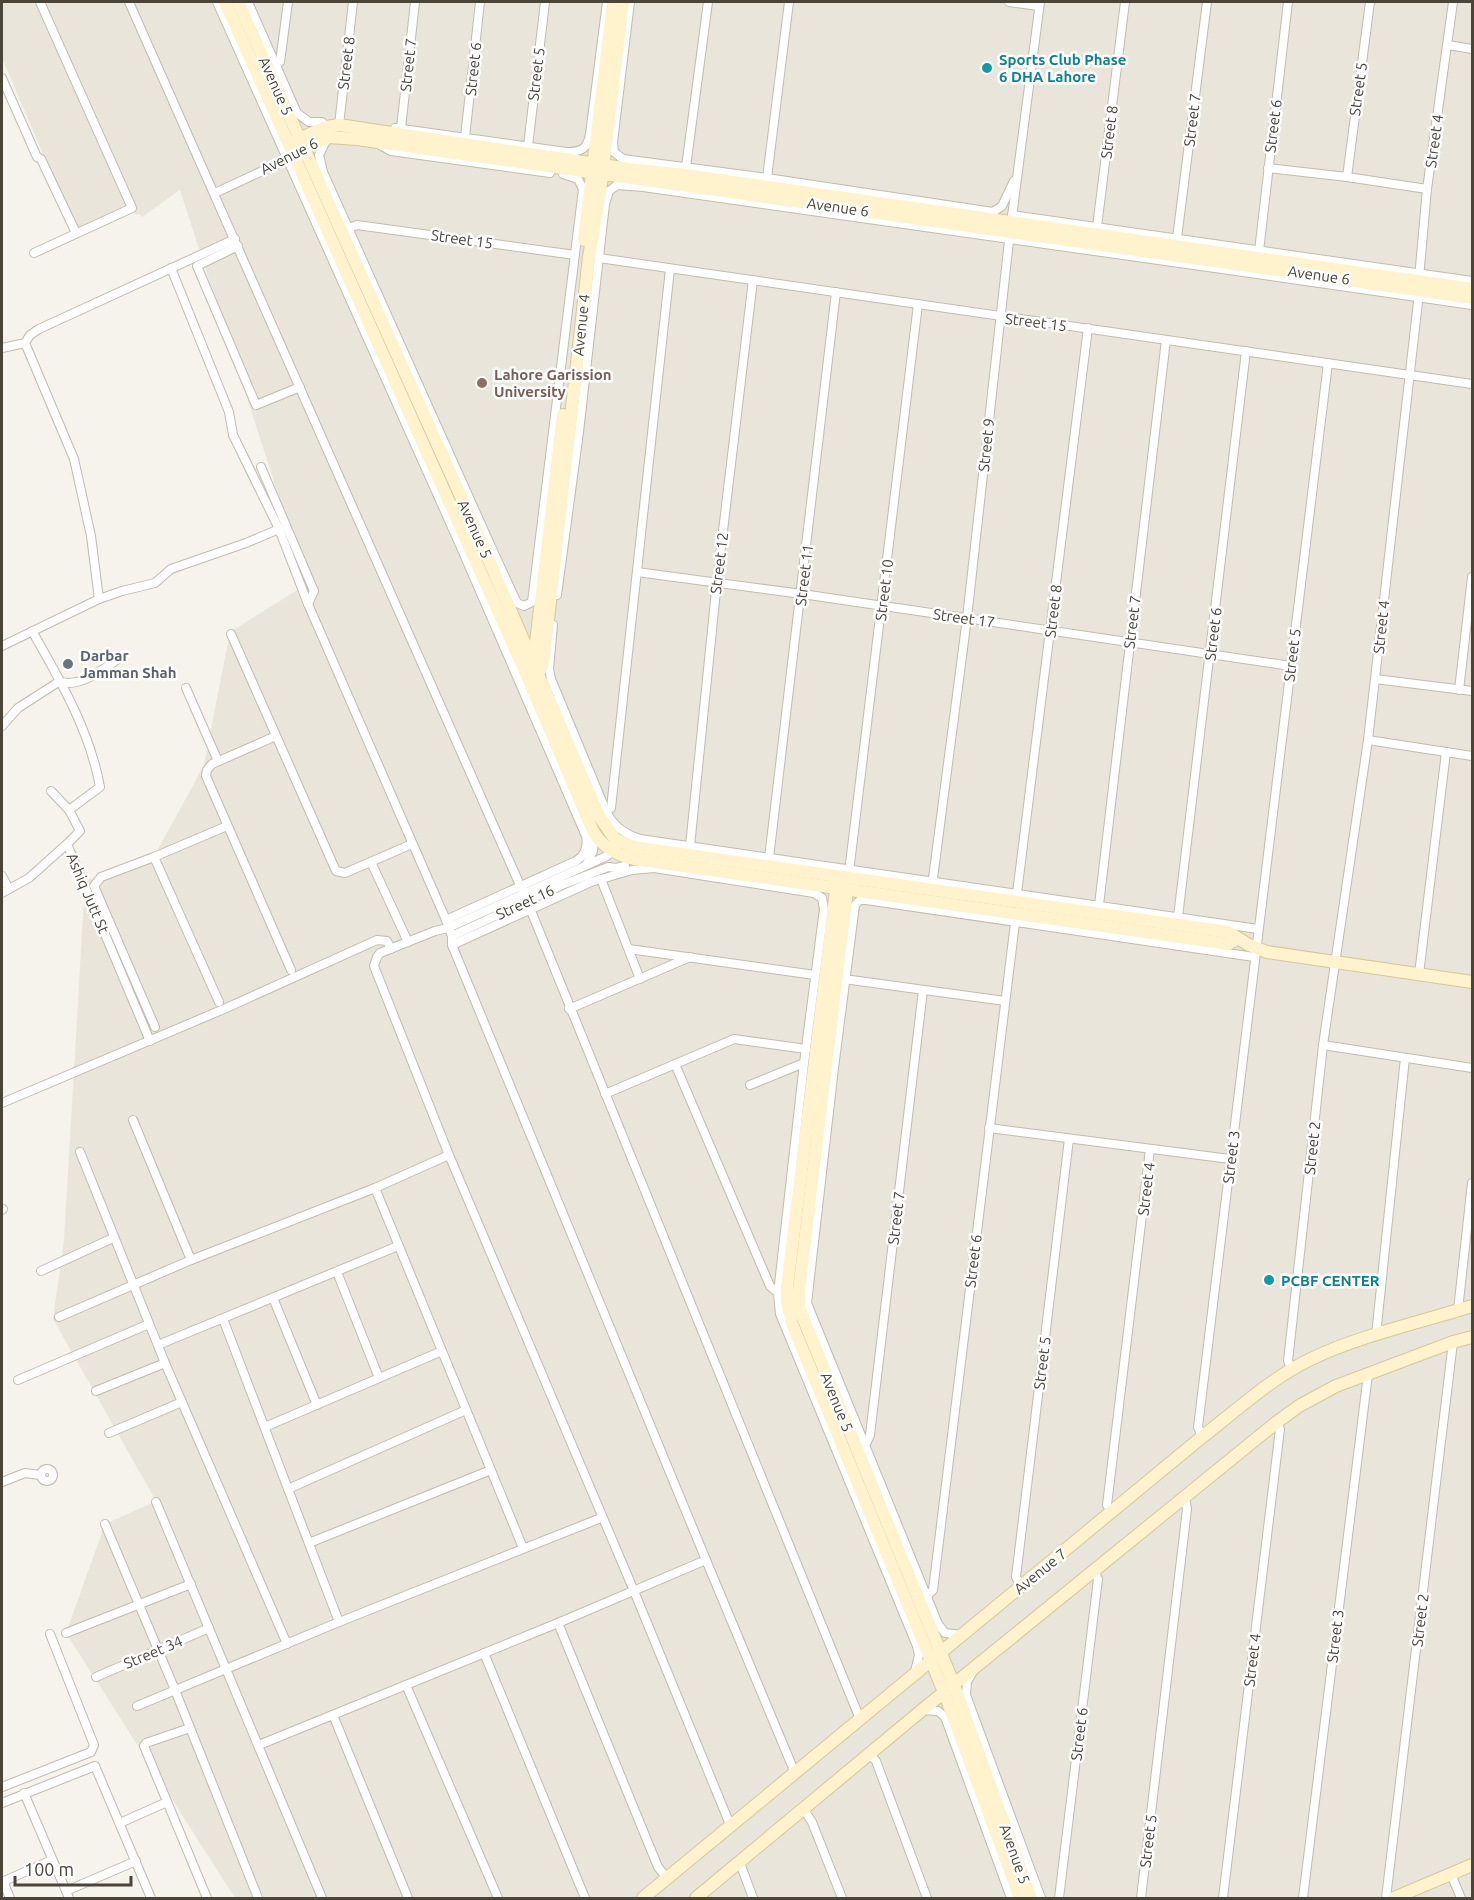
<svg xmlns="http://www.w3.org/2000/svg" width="1474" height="1900" font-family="Ubuntu,sans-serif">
	<rect width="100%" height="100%" fill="#f6f3ec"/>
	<polygon fill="#eae5da" points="2,2 1472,2 1472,1898 235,1898 66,1633 105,1524 156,1501 53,1319 64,1240 85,881 155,855 204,765 230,632 307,584 180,190 142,217 139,214 136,215 128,205 76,231 2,58"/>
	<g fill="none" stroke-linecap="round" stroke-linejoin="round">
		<defs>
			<g id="street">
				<polyline points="129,2 527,901 860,1719"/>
				<path d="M217 2 460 545 586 836C588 848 585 855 576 861L446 920"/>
				<polyline points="248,2 297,113 309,122 322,122 326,127"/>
				<polyline points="630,2 613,142 614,152 623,159 767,178 993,212 1002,206 1014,181"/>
				<polyline points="1009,2 1039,6"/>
				<polyline points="1448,45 1472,49"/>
				<polyline points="276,65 280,62 288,2"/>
				<polyline points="2,78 37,157 41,159 76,233"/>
				<polyline points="339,125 353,2"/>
				<path d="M395 128 566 152C582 152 587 149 590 134L607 2"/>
				<polyline points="401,128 415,2"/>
				<polyline points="328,137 319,155 323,172 493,551 517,603 524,606 532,602 583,189 578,179 563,174"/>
				<polyline points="465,137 480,2"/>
				<polyline points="380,145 391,151 550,173"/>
				<polyline points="528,146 545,2"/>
				<polyline points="686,167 708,2"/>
				<polyline points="1268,168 1347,177 1427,189"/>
				<polyline points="1347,177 1370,2"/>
				<polyline points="767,178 789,2"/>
				<polyline points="215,193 288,159 290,156"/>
				<polyline points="1012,215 1472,281"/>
				<polyline points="1097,227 1125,2"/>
				<polyline points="349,228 357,225 575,255"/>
				<polyline points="1177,238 1207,2"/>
				<polyline points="238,246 197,266 256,405 300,387"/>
				<polyline points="1259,251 1288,2"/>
				<polyline points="34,253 132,208 40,2"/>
				<polyline points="599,258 1472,384"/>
				<polyline points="171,268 229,412 233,435 279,529 308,604 446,920 452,936 452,945 706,1560 795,1773"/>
				<path d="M670 269 611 808 606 811C613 826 624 834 640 839L1258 929"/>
				<polyline points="1419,278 1427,189 1453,2"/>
				<polyline points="2,348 25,343"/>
				<polyline points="261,467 314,591 308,604"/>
				<polyline points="637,572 802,594 1291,666"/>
				<path d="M557 595 579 432 605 204 609 191 617 185 643 187C920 229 1196 264 1472 305"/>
				<polyline points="99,599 91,536 74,459 25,343 30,335 39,329 235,239"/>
				<polyline points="553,625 549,669 551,679 606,811"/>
				<path d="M32 631C60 680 90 731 100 787L69 810 80 831 67 844 150 1041"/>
				<polyline points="231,634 336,871 345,873 412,844"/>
				<polyline points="2,646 99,599 122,591 155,583 171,569 246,543 279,529"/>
				<polyline points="1375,679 1472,691"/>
				<path d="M61 682C81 687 102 670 118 659"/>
				<polyline points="186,688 218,761"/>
				<polyline points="1459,690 1472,577"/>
				<polyline points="2,726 18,708 60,681"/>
				<polyline points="276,736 212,764 207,770 206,776 291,970"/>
				<polyline points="1368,740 1472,756"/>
				<polyline points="51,791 69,810"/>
				<polyline points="690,846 717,581 753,280"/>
				<polyline points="616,848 607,856 448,928 435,931 380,953 377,957 374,966 449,1155 634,1591 731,1827"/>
				<polyline points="154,857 219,1002"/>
				<polyline points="769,858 836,292"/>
				<polyline points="371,862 408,942"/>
				<polyline points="586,865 593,851 594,834"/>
				<polyline points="849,872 918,304"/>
				<polyline points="2,876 9,889"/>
				<polyline points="601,879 640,979"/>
				<polyline points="932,886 967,618 1010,232 1040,2"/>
				<polyline points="2,893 29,878 67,844"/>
				<polyline points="1017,893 1088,328"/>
				<polyline points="1099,905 1166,340"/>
				<polyline points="1178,917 1246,351"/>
				<polyline points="452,936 562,885 608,867 616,868 625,866"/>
				<polyline points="452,945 591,882 632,870 654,868 814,893 822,898 824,909 804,1063 778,1293"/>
				<polyline points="629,949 815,975"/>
				<polyline points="1419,974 1446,752"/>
				<polyline points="844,979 1005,1001"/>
				<polyline points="569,1009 690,957"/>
				<polyline points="155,1027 94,886 101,877 154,857 227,826"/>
				<polyline points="1323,1045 1472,1068"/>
				<polyline points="675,1064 770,1286 778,1293 780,1314 917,1646 919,1655 915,1672"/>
				<polyline points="750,1085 804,1063"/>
				<polyline points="605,1094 734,1039 806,1049"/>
				<polyline points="2,1103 224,1009 377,940 387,941 391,949"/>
				<polyline points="133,1120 191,1260"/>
				<polyline points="989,1128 1230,1159"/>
				<polyline points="80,1152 165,1363 287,1644"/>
				<polyline points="375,1188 523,1548"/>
				<polyline points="2,1210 3,1209"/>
				<polyline points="41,1271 113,1238"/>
				<polyline points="337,1272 379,1378"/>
				<polyline points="273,1298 317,1405"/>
				<polyline points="1458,1310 1472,1183"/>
				<polyline points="59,1317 191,1260 375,1188 449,1155"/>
				<polyline points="223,1319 339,1622"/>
				<polyline points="1376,1335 1405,1058"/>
				<polyline points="158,1345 398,1246"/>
				<polyline points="1292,1370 1288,1361 1323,1045 1368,740 1419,293"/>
				<polyline points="18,1380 149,1324"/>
				<polyline points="96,1391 165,1363"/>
				<polyline points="265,1427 442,1351"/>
				<polyline points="109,1433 182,1402"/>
				<polyline points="1202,1437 1198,1427 1328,363"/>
				<polyline points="864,1444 867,1442 870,1435 923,990"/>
				<circle cx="47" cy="1475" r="6"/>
				<polyline points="2,1482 25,1473 40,1475"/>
				<polyline points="288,1489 466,1410"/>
				<polyline points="156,1502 322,1898"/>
				<polyline points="1112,1512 1107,1505 1150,1149"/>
				<polyline points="105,1524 175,1690 258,1898"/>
				<polyline points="309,1543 491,1470"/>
				<polyline points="1021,1586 1016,1577 1069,1139"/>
				<polyline points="927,1596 933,1590 1015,923"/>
				<polyline points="558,1623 658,1867 667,1878"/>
				<polyline points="66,1633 191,1584"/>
				<polyline points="962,1635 945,1633 938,1624 807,1303 834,1068 855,905 860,900 866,900 1254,957"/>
				<polyline points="484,1653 585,1898"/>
				<polyline points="973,1671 967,1682 966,1695 1041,1898"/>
				<polyline points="96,1677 209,1628"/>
				<polyline points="406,1685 498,1898"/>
				<polyline points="137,1706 339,1622 601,1518"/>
				<polyline points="922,1710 938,1711 945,1717 1011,1898"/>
				<polyline points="333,1715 408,1898"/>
				<polyline points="190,1728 146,1743 144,1746 207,1898"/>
				<polyline points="259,1745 558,1623 706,1560"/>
				<polyline points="869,1754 876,1761 927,1898"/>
				<polyline points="2,1787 91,1752 94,1745 50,1634"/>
				<polyline points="24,1793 69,1898"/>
				<polyline points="2,1803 95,1766 151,1898"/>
				<polyline points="804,1810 812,1822 842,1898"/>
				<polyline points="120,1823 167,1802"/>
				<polyline points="740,1863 753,1898"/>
				<polyline points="1451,1874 1461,1898"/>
				<polyline points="3,1881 10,1898"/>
				<polyline points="2,1882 52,1860"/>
				<polyline points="66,1891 136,1861"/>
				<polyline points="1059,1898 1098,1579 1094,1571"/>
				<polyline points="1141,1898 1187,1509 1186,1503 1182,1499"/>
				<polyline points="1223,1898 1280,1429 1277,1422"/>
				<polyline points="1303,1898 1368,1374"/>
				<polyline points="1386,1898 1453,1342"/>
			</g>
			<g id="secondary">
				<path d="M225 2 528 678 592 829C600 845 616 855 634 859L1228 944 1237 939"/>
				<polyline points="238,2 472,521 599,816 615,839 633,847 1228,932 1249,945 1267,952 1472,982"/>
				<polyline points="292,142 326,127 339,125 629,169 686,175 1472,289"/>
				<polyline points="297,151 328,137 357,139 1472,298"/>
				<polyline points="584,240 613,2"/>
				<polyline points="528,660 533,656 535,651 563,415"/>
				<polyline points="536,673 540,670 543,664 589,257 600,193 623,2"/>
				<polyline points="837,882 787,1287 787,1302 792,1324 944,1692 1020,1898"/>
				<polyline points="848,882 799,1290 799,1308 954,1685 1031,1898"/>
				<path d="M643 1898 1202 1437C1237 1410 1271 1378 1311 1359 1358 1336 1421 1322 1472 1306"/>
				<polyline points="696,1898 921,1711 1277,1422 1299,1406 1336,1386 1453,1342 1472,1337"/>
				<polyline points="1394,1898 1472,1865"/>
			</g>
		</defs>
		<use href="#street" stroke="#c2bbae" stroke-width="10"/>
		<use href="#secondary" stroke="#d6c79b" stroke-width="14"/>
		<use href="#street" stroke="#fff" stroke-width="8"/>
		<use href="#secondary" stroke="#fff3cd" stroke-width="12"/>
	</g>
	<g fill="#0f9aa8" stroke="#fff" stroke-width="2">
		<circle cx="987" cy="68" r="6"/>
		<circle cx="1269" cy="1280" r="6"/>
	</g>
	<circle fill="#8d6e63" stroke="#fff" stroke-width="2" cx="482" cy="383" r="6"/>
	<circle fill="#6b7280" stroke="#fff" stroke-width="2" cx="68" cy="664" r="6"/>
	<g text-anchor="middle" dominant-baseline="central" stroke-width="5" stroke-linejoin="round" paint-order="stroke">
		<g font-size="15" font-weight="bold" fill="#0d838f" stroke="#fff" text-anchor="start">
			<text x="999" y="59">Sports Club Phase<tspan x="999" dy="17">6 DHA Lahore</tspan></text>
			<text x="1281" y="1280">PCBF CENTER</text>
		</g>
		<g font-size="15" fill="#4b4439" stroke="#fff">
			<text transform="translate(346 63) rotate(-83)">Street 8</text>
			<text transform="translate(408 65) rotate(-84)">Street 7</text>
			<text transform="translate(473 69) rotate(-84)">Street 6</text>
			<text transform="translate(536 74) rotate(-83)">Street 5</text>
			<text transform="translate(276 86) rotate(66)">Avenue 5</text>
			<text transform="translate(1358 89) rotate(-82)">Street 5</text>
			<text transform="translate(1192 120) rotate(-83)">Street 7</text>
			<text transform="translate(1273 126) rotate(-83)">Street 6</text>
			<text transform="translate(1109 132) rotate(-83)">Street 8</text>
			<text transform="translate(1434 141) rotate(-82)">Street 4</text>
			<text transform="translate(289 156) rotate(-27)">Avenue 6</text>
			<text transform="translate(838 207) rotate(8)">Avenue 6</text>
			<text transform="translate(462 239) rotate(8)">Street 15</text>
			<text transform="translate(1319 275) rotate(8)">Avenue 6</text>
			<text transform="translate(1036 322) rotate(7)">Street 15</text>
			<text transform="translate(581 325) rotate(-84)">Avenue 4</text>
			<text transform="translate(986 445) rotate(-84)">Street 9</text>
			<text transform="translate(475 529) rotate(66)">Avenue 5</text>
			<text transform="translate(719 563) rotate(-83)">Street 12</text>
			<text transform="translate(804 575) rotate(-83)">Street 11</text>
			<text transform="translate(884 590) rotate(-83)">Street 10</text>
			<text transform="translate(1053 611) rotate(-83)">Street 8</text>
			<text transform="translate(964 618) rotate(8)">Street 17</text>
			<text transform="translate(1132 622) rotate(-83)">Street 7</text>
			<text transform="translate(1381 627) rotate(-84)">Street 4</text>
			<text transform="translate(1213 634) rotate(-83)">Street 6</text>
			<text transform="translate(1292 655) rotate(-83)">Street 5</text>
			<text transform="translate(88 893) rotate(67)">Ashiq Jutt St</text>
			<text transform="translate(525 902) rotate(-25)">Street 16</text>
			<text transform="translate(1312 1148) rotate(-84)">Street 2</text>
			<text transform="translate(1231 1157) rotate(-83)">Street 3</text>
			<text transform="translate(1146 1189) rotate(-83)">Street 4</text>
			<text transform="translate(896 1218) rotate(-83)">Street 7</text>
			<text transform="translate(973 1261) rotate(-83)">Street 6</text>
			<text transform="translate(1042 1363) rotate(-83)">Street 5</text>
			<text transform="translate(837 1402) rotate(68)">Avenue 5</text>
			<text transform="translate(1040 1571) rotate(-39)">Avenue 7</text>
			<text transform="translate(1420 1620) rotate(-83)">Street 2</text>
			<text transform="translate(1335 1636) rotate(-83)">Street 3</text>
			<text transform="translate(153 1652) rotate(-23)">Street 34</text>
			<text transform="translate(1252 1660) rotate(-83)">Street 4</text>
			<text transform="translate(1079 1734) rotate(-83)">Street 6</text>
			<text transform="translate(1148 1841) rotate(-83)">Street 5</text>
			<text transform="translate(1015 1854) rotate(70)">Avenue 5</text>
		</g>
		<g font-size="15" font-weight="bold" fill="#785e54" stroke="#fff" text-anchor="start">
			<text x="494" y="374">Lahore Garission<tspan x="494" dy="17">University</tspan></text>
		</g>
		<g font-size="15" font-weight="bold" fill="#5b616d" stroke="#fff" text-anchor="start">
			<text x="80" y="655">Darbar<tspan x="80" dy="17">Jamman Shah</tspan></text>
		</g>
	</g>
	<rect width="1474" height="1900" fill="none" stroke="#4b4439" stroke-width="6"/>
	<path d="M15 1876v9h116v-9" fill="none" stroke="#4b4439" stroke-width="3"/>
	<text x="24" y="1876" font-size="18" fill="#4b4439" stroke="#ffffff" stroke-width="4.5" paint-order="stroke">100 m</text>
</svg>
